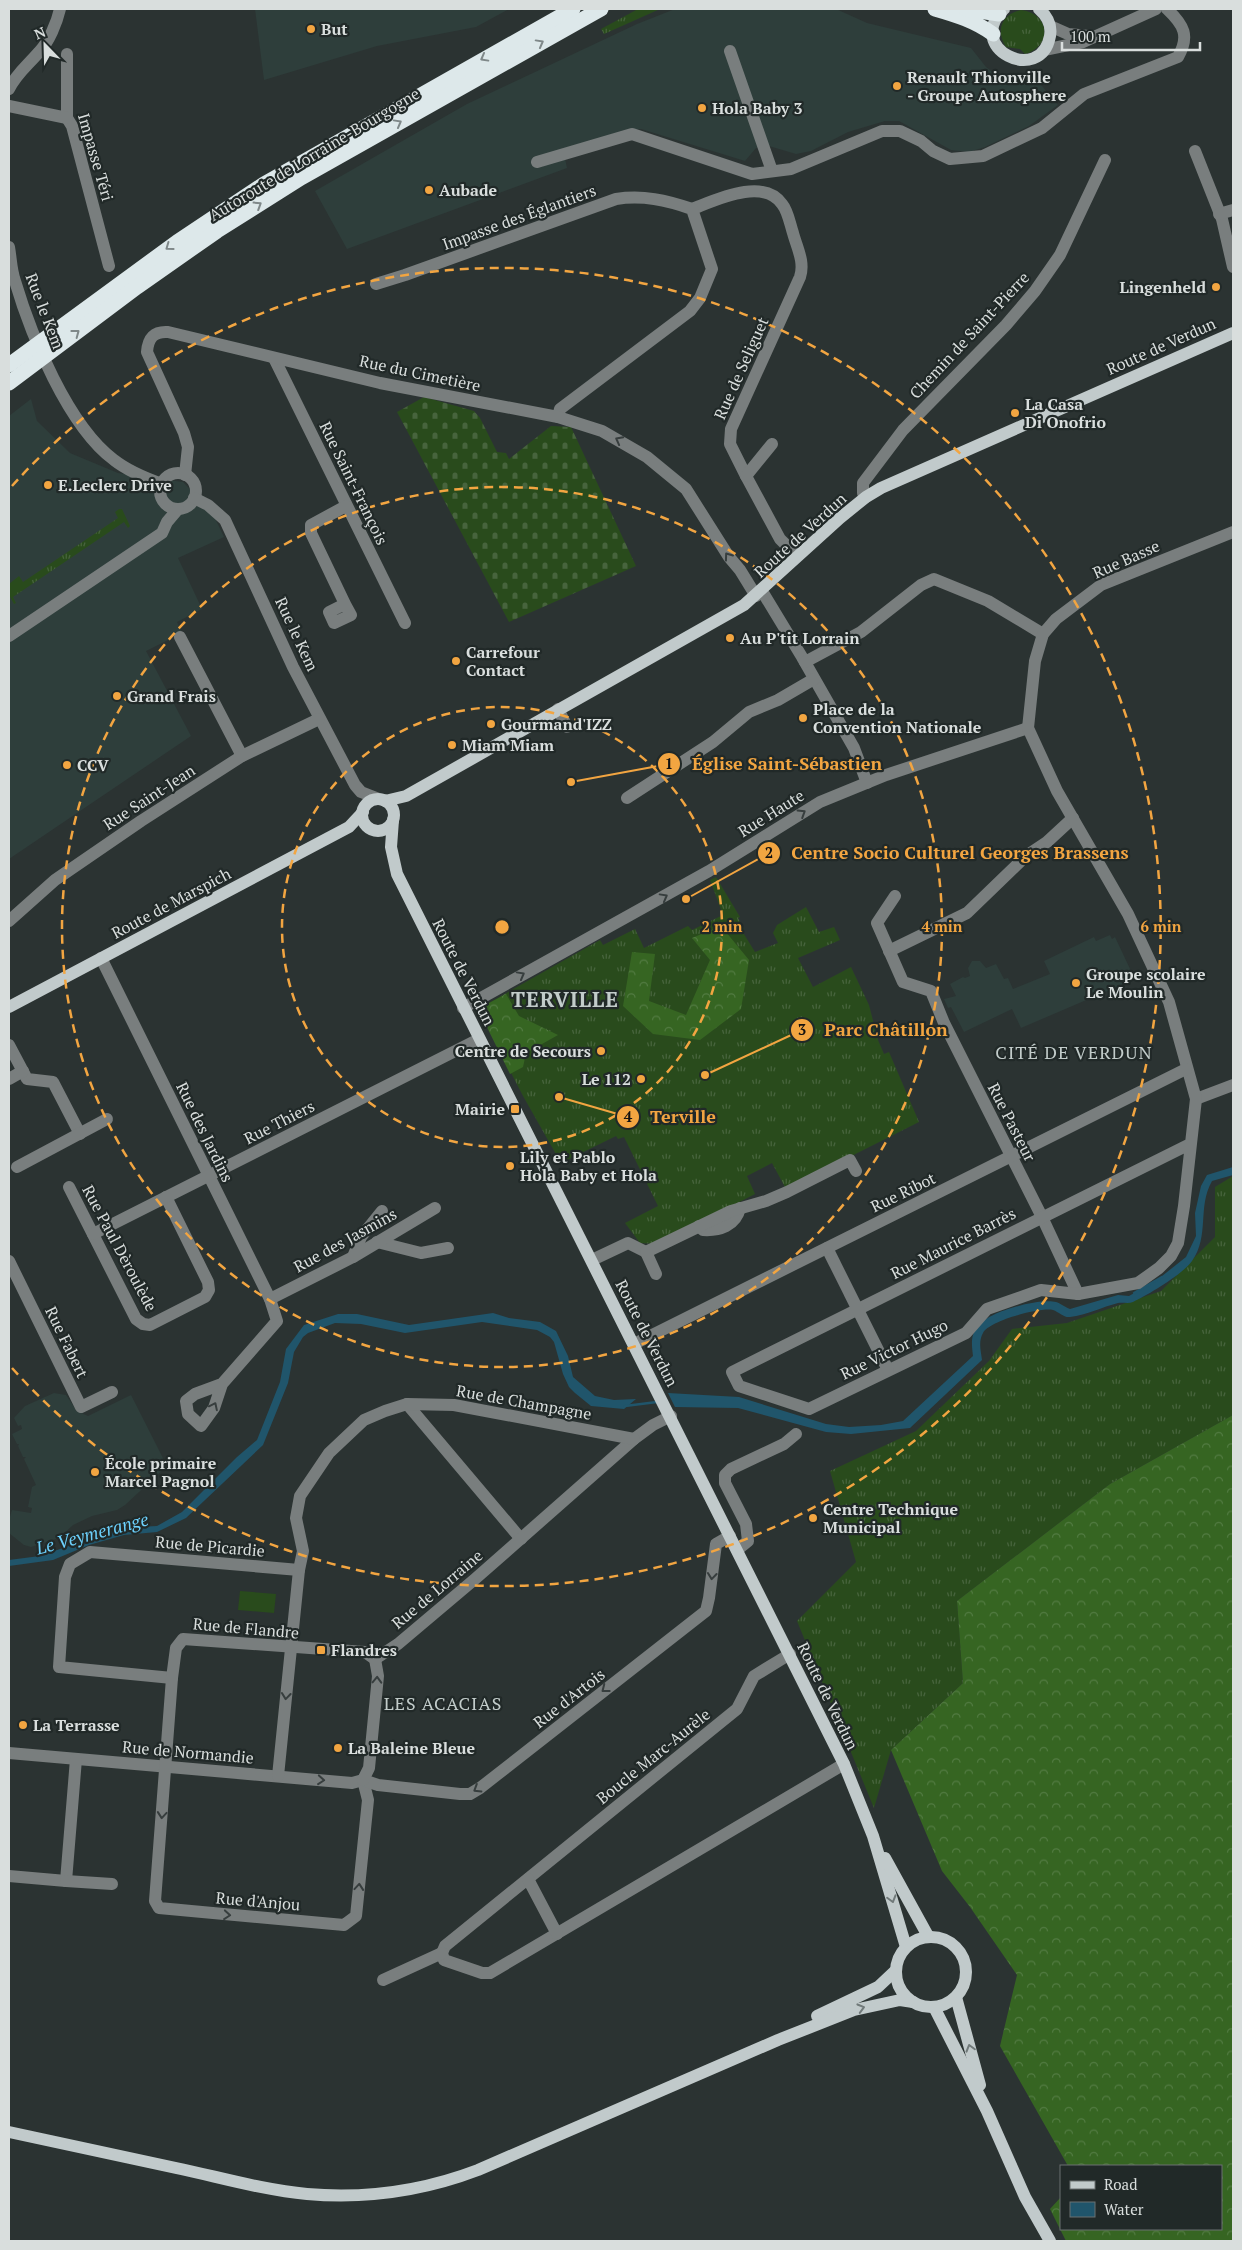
<svg xmlns="http://www.w3.org/2000/svg" width="1242" height="2250" font-family="'PT Serif',serif">
	<defs>
		<pattern id="grass-tufts" width="24" height="20" patternUnits="userSpaceOnUse" patternTransform="scale(1.25)"><rect width="24" height="20" fill="#294b1c"/><path d="M3 7l-1-3M5 7V3M7 7l1-3M15 17l-1-3M17 17v-4M19 17l1-3" fill="none" stroke="#47643d"/></pattern>
		<pattern id="forest-crowns" width="20" height="18" patternUnits="userSpaceOnUse" patternTransform="scale(1.25)"><rect width="20" height="18" fill="#366522"/><path d="M2 6a3 3 0 1 1 6 0M12 15a3 3 0 1 1 6 0" fill="none" stroke="#527b42"/></pattern>
		<pattern id="cemetery-stones" width="16" height="16" patternUnits="userSpaceOnUse" patternTransform="scale(1.25)"><rect width="16" height="16" fill="#294b1c"/><path d="M2 7V4a2 2 0 0 1 4 0v3zM10 15v-3a2 2 0 0 1 4 0v3z" fill="#47643d"/></pattern>
	</defs>
	<rect width="100%" height="100%" fill="#2b3332"/>
	<g fill="#2e3e3b">
		<polygon points="255,9 509,9 476,27 377,46 264,80"/>
		<polygon points="675,9 836,9 867,23 971,48 986,67 1000,78 1015,83 1026,84 1037,80 1058,105 1029,126 985,147 969,152 951,150 899,121 885,121 848,132 811,151 796,154 769,146 756,148 745,161 641,129 625,130 563,149 567,168 347,249 315,191 467,104 637,24"/>
		<polygon points="31,399 37,421 70,453 118,473 183,482 212,512 224,537 178,558 202,609 177,622 182,633 146,651 191,736 9,859 9,416"/>
		<polygon points="1110,935 1112,939 1115,937 1131,971 1128,973 1129,976 1124,979 1126,983 1021,1028 1012,1009 964,1032 951,1007 948,1008 944,999 956,996 950,984 963,977 965,978 970,976 968,968 972,961 980,961 986,968 996,964 1004,979 1008,978 1013,989 1050,974 1044,961 1094,937 1096,941"/>
		<polygon points="54,1393 66,1395 77,1411 88,1416 131,1395 167,1466 125,1505 117,1510 92,1516 73,1525 59,1538 31,1547 24,1545 9,1533 9,1520 12,1510 31,1513 32,1508 28,1507 32,1487 36,1485 24,1459 26,1457 23,1457 18,1446 19,1444 17,1444 12,1434 22,1429 21,1425 18,1426 14,1418 25,1406"/>
	</g>
	<g fill="url(#grass-tufts)">
		<polygon points="638,9 660,9 604,34 601,29"/>
		<path d="M1021 10C1050 13 1053 46 1025 54L1020 49 1006 47C995 30 1002 14 1021 10Z"/>
		<polygon points="119,509 122,509 130,526 128,528 124,522 13,597 16,603 14,604 9,595 9,584 19,576 23,582 118,518 115,512"/>
		<polygon points="716,877 740,917 738,918 744,929 742,931 755,952 778,943 773,933 777,925 806,907 819,932 834,927 840,940 798,958 813,987 851,967 869,1005 878,1040 884,1054 889,1052 919,1122 786,1189 772,1163 747,1176 755,1194 658,1244 640,1243 625,1223 658,1206 624,1137 618,1139 616,1136 561,1163 523,1096 478,1009 600,940 603,945 635,929 644,948 688,926 692,930 723,915 710,880"/>
		<polygon points="1233,1176 1233,1415 1110,1484 957,1601 963,1683 891,1750 874,1808 797,1621 856,1562 830,1471 916,1431 989,1361 1012,1329 1067,1323 1161,1291 1215,1237 1215,1187"/>
	</g>
	<g fill="url(#forest-crowns)">
		<polygon points="721,926 749,960 741,1009 700,1040 653,1034 623,1006 632,952 655,954 649,1001 686,1015 710,960 692,938"/>
		<polygon points="506,994 519,1016 558,1035 526,1053 523,1067 510,1074 478,1009"/>
		<polygon points="1233,1415 1233,2241 1066,2241 1050,2209 1061,2197 1061,2229 1221,2229 1221,2166 1068,2166 1000,2046 1017,1975 970,1907 942,1871 891,1750 963,1683 957,1601 1110,1484"/>
	</g>
	<polygon fill="url(#cemetery-stones)" points="424,397 474,411 480,418 497,452 506,453 509,459 551,426 571,427 636,566 509,622 397,412"/>
	<polygon fill="#294b1c" points="240,1591 276,1594 274,1613 238,1610"/>
	<g fill="#20556b">
		<path d="M1233 1167V1175L1212 1181C1197 1207 1210 1236 1192 1261 1183 1274 1148 1295 1133 1302 1128 1304 1123 1302 1118 1303 1102 1307 1087 1315 1070 1317 1064 1318 1059 1312 1053 1310 1040 1307 989 1321 983 1333 978 1342 981 1351 982 1360L910 1428 851 1434 826 1432 738 1408 675 1407 668 1393 739 1397 826 1424 849 1427 881 1425 903 1421 973 1356C972 1346 970 1336 977 1327 987 1312 1038 1298 1056 1302 1060 1303 1065 1307 1070 1309L1118 1295 1129 1296 1157 1280 1186 1257 1196 1236 1195 1213 1201 1186 1207 1175Z"/>
		<polygon points="493,1313 509,1318 540,1322 556,1331 568,1356 573,1377 595,1396 614,1400 636,1399 624,1409 591,1406 575,1393 569,1387 563,1374 554,1342 550,1337 537,1330 482,1322 405,1333 361,1324 335,1323 308,1333 303,1337 294,1352 288,1383 263,1445 186,1518 157,1532 124,1535 89,1545 53,1560 9,1566 9,1560 40,1556 120,1528 157,1526 182,1512 237,1457 257,1440 280,1382 286,1349 304,1325 338,1314 357,1314 409,1325"/>
	</g>
	<g fill="none" stroke-linecap="round" stroke-linejoin="round">
		<g stroke="#20556b" stroke-width="2.5">
			<polyline points="1134,1293 1162,1277"/>
			<polyline points="625,1406 657,1402"/>
		</g>
		<g stroke="#797e7e" stroke-width="12">
			<polyline points="1050,26 1068,34 1089,36"/>
			<polyline points="1044,50 1083,42 1156,9"/>
			<polyline points="730,51 772,171"/>
			<polyline points="67,54 67,118 72,126 109,266"/>
			<path d="M9 89C16 74 28 65 39 52 49 42 57 22 60 9"/>
			<polyline points="9,106 67,118"/>
			<polyline points="1195,151 1222,219 1233,267"/>
			<path d="M537 162 632 134 752 174 791 169 882 131H900L921 141 933 151 950 159 983 156 1042 128 1084 94 1178 57C1190 36 1184 25 1167 9"/>
			<path d="M692 209C716 200 763 177 782 204 788 211 790 224 793 233 797 248 805 262 800 277L731 429 730 444 746 476 780 539 797 556"/>
			<polyline points="1219,214 1233,210"/>
			<path d="M9 247C11 258 11 270 15 281 31 335 68 426 114 460 128 471 145 478 162 484"/>
			<path d="M376 284 405 275 616 199C643 195 666 200 692 209L712 269 700 298 690 311 560 409 558 417"/>
			<polyline points="274,358 405,623"/>
			<circle cx="178" cy="491" r="18"/>
			<path d="M185 475 188 447 184 433 147 352C148 338 154 331 168 332L380 383 558 417 602 431 647 457 686 489 729 557 740 570 756 596"/>
			<polyline points="746,476 772,444"/>
			<polyline points="866,497 863,493 863,483 903,430 1006,325 1035,291 1060,255 1105,160"/>
			<polyline points="194,498 208,505 225,520 293,667 355,785 361,792 379,799"/>
			<polyline points="762,591 802,657 854,748 867,783"/>
			<polyline points="345,604 329,612 334,623 351,615 345,604 311,533 311,525 346,506"/>
			<polyline points="9,636 162,533 167,522 178,509"/>
			<polyline points="180,637 242,756"/>
			<polyline points="805,662 861,632 921,585 934,579 988,601 1043,634"/>
			<polyline points="558,709 567,727"/>
			<polyline points="627,798 713,742 749,712 778,700 814,679"/>
			<polyline points="895,896 877,923 903,982 931,991 944,1023 1042,1217 1078,1294"/>
			<polyline points="9,921 55,880 141,821 242,756 319,719"/>
			<polyline points="889,951 967,913 1026,856 1047,842 1073,818"/>
			<polyline points="101,958 270,1299 277,1321 222,1384 214,1408 201,1426 188,1414 186,1401 195,1394 222,1384"/>
			<polyline points="463,1008 709,871 820,802 886,775 1028,728"/>
			<polyline points="9,1045 27,1079 53,1082 80,1134"/>
			<polyline points="9,1079 23,1071"/>
			<polyline points="1196,1099 1233,1085"/>
			<polyline points="1190,1144 732,1372 739,1386 809,1409 966,1333 987,1309 1041,1290 1078,1294 1138,1283 1159,1268 1171,1256 1178,1243 1184,1206 1196,1099 1169,1002 1128,914 1057,791 1028,728 1035,661 1043,634 1056,619 1101,585 1233,532"/>
			<polyline points="17,1167 107,1119"/>
			<polyline points="69,1187 136,1319 143,1324 150,1325 205,1297 209,1290 208,1282 166,1197"/>
			<path d="M699 1226 703 1230C719 1231 736 1226 740 1208"/>
			<polyline points="93,1234 479,1039"/>
			<polyline points="377,1242 421,1253 448,1248"/>
			<polyline points="827,1248 888,1370"/>
			<polyline points="353,1257 361,1237 382,1211"/>
			<polyline points="592,1260 628,1243 646,1252"/>
			<polyline points="9,1261 81,1407 112,1392"/>
			<polyline points="656,1274 646,1252 731,1211 766,1201 787,1192 850,1160 856,1171"/>
			<polyline points="270,1299 353,1257 435,1208"/>
			<polyline points="634,1344 1186,1069"/>
			<polyline points="407,1404 521,1539"/>
			<polyline points="737,1550 748,1541 746,1524 725,1483 725,1475 731,1469 784,1444 796,1434"/>
			<polyline points="790,1654 754,1676 737,1709 445,1946 442,1953 444,1960 482,1973 490,1973 844,1764"/>
			<polyline points="375,1659 398,1644 475,1579 634,1439 653,1425 671,1416"/>
			<polyline points="172,1678 59,1667 65,1577 70,1564 90,1552 299,1570"/>
			<polyline points="9,1753 352,1783 363,1780"/>
			<polyline points="278,1776 299,1570 303,1551 296,1518 300,1496 329,1453 364,1420 385,1411 407,1404 454,1405 634,1439"/>
			<polyline points="363,1780 368,1800 356,1916 344,1925 159,1908 155,1901 172,1678 176,1648 183,1639 365,1652 375,1659"/>
			<polyline points="363,1780 378,1785 460,1794 470,1794 480,1788 706,1611 709,1598 716,1544 730,1536"/>
			<polyline points="363,1780 369,1768 378,1676 375,1659"/>
			<polyline points="9,1876 66,1881 76,1759"/>
			<polyline points="528,1879 557,1934"/>
			<polyline points="66,1881 112,1884"/>
			<polyline points="383,1980 442,1953"/>
		</g>
		<g stroke="#c1cacb" stroke-width="12">
			<path d="M1004 9C963 48 1041 86 1050 36 1052 25 1047 16 1039 9"/>
			<circle cx="378" cy="815" r="16"/>
			<polyline points="385,801 406,796 744,605 840,518 866,497 881,488 1233,333"/>
			<polyline points="393,820 391,847 397,874 844,1764 873,1836 906,1947"/>
			<polyline points="9,1007 349,827 363,812"/>
			<polyline points="885,1858 928,1936"/>
			<circle cx="931" cy="1972" r="35"/>
			<polyline points="956,1997 980,2085"/>
			<polyline points="934,2007 987,2111 1025,2197 1050,2241"/>
			<polyline points="817,2016 878,1987 895,1971"/>
			<path d="M9 2132C64 2144 120 2156 176 2168 219 2177 263 2190 307 2194 365 2199 423 2191 478 2170L778 2040 854 2010 900 2000 913 2002"/>
		</g>
		<g stroke="#dde8ea" stroke-width="15">
			<path d="M935 9C956 15 975 21 993 34"/>
			<polyline points="966,9 999,14"/>
			<polyline points="9,365 177,242 264,184 573,9"/>
			<polyline points="9,383 137,287 217,231 301,178 601,9"/>
		</g>
	</g>
	<defs><path id="oneway-chevron" d="M-2-3.5L2.5 0L-2 3.5" fill="none" stroke-width="1.6" stroke-linecap="round" stroke-linejoin="round" transform="scale(1.25)"/></defs>
	<g stroke="#7f8889">
		<use href="#oneway-chevron" transform="translate(540 43) rotate(-29)"/>
		<use href="#oneway-chevron" transform="translate(484 58) rotate(151)"/>
		<use href="#oneway-chevron" transform="translate(398 123) rotate(-29)"/>
		<use href="#oneway-chevron" transform="translate(258 205) rotate(-32)"/>
		<use href="#oneway-chevron" transform="translate(169 247) rotate(144)"/>
		<use href="#oneway-chevron" transform="translate(76 333) rotate(-37)"/>
	</g>
	<g stroke="#373e3e">
		<use href="#oneway-chevron" transform="translate(619 440) rotate(-152)"/>
		<use href="#oneway-chevron" transform="translate(728 556) rotate(-126)"/>
		<use href="#oneway-chevron" transform="translate(802 813) rotate(-32)"/>
		<use href="#oneway-chevron" transform="translate(664 897) rotate(-29)"/>
		<use href="#oneway-chevron" transform="translate(521 975) rotate(-29)"/>
		<use href="#oneway-chevron" transform="translate(214 1406) rotate(-64)"/>
		<use href="#oneway-chevron" transform="translate(712 1576) rotate(96)"/>
		<use href="#oneway-chevron" transform="translate(377 1680) rotate(-88)"/>
		<use href="#oneway-chevron" transform="translate(605 1689) rotate(142)"/>
		<use href="#oneway-chevron" transform="translate(286 1696) rotate(96)"/>
		<use href="#oneway-chevron" transform="translate(321 1780) rotate(5)"/>
		<use href="#oneway-chevron" transform="translate(477 1789) rotate(148)"/>
		<use href="#oneway-chevron" transform="translate(162 1815) rotate(95)"/>
		<use href="#oneway-chevron" transform="translate(359 1887) rotate(-85)"/>
		<use href="#oneway-chevron" transform="translate(227 1915) rotate(5)"/>
	</g>
	<g stroke="#717a7a">
		<use href="#oneway-chevron" transform="translate(892 1899) rotate(74)"/>
		<use href="#oneway-chevron" transform="translate(861 2008) rotate(-16)"/>
		<use href="#oneway-chevron" transform="translate(970 2048) rotate(-106)"/>
	</g>
	<g fill="none" stroke="#f2a541" stroke-width="2.5" stroke-dasharray="9 6">
		<circle cx="502" cy="927" r="220"/>
		<circle cx="502" cy="927" r="440"/>
		<path d="M12 486A659 659 0 1 1 12 1368"/>
	</g>
	<g fill="#f2a541" stroke="#212928" stroke-width="2">
		<circle cx="311" cy="29" r="5"/>
		<circle cx="897" cy="86" r="5"/>
		<circle cx="702" cy="108" r="5"/>
		<circle cx="429" cy="190" r="5"/>
		<circle cx="1216" cy="287" r="5"/>
		<circle cx="1015" cy="413" r="5"/>
		<circle cx="48" cy="485" r="5"/>
		<circle cx="730" cy="638" r="5"/>
		<circle cx="456" cy="661" r="5"/>
		<circle cx="117" cy="696" r="5"/>
		<circle cx="803" cy="718" r="5"/>
		<circle cx="491" cy="724" r="5"/>
		<circle cx="452" cy="745" r="5"/>
		<circle cx="67" cy="765" r="5"/>
		<circle cx="1076" cy="983" r="5"/>
		<circle cx="601" cy="1051" r="5"/>
		<circle cx="641" cy="1079" r="5"/>
		<rect x="510" y="1104" width="10" height="10" rx="2.5"/>
		<circle cx="510" cy="1166" r="5"/>
		<circle cx="95" cy="1472" r="5"/>
		<circle cx="813" cy="1518" r="5"/>
		<rect x="316" y="1645" width="10" height="10" rx="2.5"/>
		<circle cx="23" cy="1725" r="5"/>
		<circle cx="338" cy="1748" r="5"/>
	</g>
	<g text-anchor="middle" dominant-baseline="central" stroke-width="4.5" stroke-linejoin="round" paint-order="stroke">
		<g font-size="16" font-weight="bold" fill="#d9dedd" stroke="#212928" text-anchor="start">
			<text x="321" y="29">But</text>
			<text x="907" y="77">Renault Thionville<tspan x="907" dy="18">- Groupe Autosphere</tspan></text>
			<text x="712" y="108">Hola Baby 3</text>
			<text x="439" y="190">Aubade</text>
			<text x="1206" y="287" text-anchor="end">Lingenheld</text>
			<text x="1025" y="404">La Casa<tspan x="1025" dy="18">Di Onofrio</tspan></text>
			<text x="58" y="485">E.Leclerc Drive</text>
			<text x="740" y="638">Au P'tit Lorrain</text>
			<text x="466" y="652">Carrefour<tspan x="466" dy="18">Contact</tspan></text>
			<text x="127" y="696">Grand Frais</text>
			<text x="813" y="709">Place de la<tspan x="813" dy="18">Convention Nationale</tspan></text>
			<text x="501" y="724">Gourmand'IZZ</text>
			<text x="462" y="745">Miam Miam</text>
			<text x="77" y="765">CCV</text>
			<text x="1086" y="974">Groupe scolaire<tspan x="1086" dy="18">Le Moulin</tspan></text>
			<text x="591" y="1051" text-anchor="end">Centre de Secours</text>
			<text x="631" y="1079" text-anchor="end">Le 112</text>
			<text x="505" y="1109" text-anchor="end">Mairie</text>
			<text x="520" y="1157">Lily et Pablo<tspan x="520" dy="18">Hola Baby et Hola</tspan></text>
			<text x="105" y="1463">École primaire<tspan x="105" dy="18">Marcel Pagnol</tspan></text>
			<text x="823" y="1509">Centre Technique<tspan x="823" dy="18">Municipal</tspan></text>
			<text x="331" y="1650">Flandres</text>
			<text x="33" y="1725">La Terrasse</text>
			<text x="348" y="1748">La Baleine Bleue</text>
		</g>
		<g font-size="16" fill="#d9dedd" stroke="#212928">
			<text transform="translate(314 154) rotate(-31)">Autoroute de Lorraine-Bourgogne</text>
			<text transform="translate(96 157) rotate(74)">Impasse Téri</text>
			<text transform="translate(519 217) rotate(-20)">Impasse des Églantiers</text>
			<text transform="translate(45 311) rotate(69)">Rue le Kem</text>
			<text transform="translate(969 335) rotate(-47)">Chemin de Saint-Pierre</text>
			<text transform="translate(1161 346) rotate(-24)">Route de Verdun</text>
			<text transform="translate(741 368) rotate(-66)">Rue de Seliguet</text>
			<text transform="translate(420 373) rotate(12)">Rue du Cimetière</text>
			<text transform="translate(354 483) rotate(64)">Rue Saint-François</text>
			<text transform="translate(800 535) rotate(-42)">Route de Verdun</text>
			<text transform="translate(1126 559) rotate(-24)">Rue Basse</text>
			<text transform="translate(297 634) rotate(65)">Rue le Kem</text>
			<text transform="translate(149 797) rotate(-33)">Rue Saint-Jean</text>
			<text transform="translate(771 813) rotate(-32)">Rue Haute</text>
			<text transform="translate(171 903) rotate(-28)">Route de Marspich</text>
			<text transform="translate(464 972) rotate(63)">Route de Verdun</text>
			<text transform="translate(279 1122) rotate(-27)">Rue Thiers</text>
			<text transform="translate(1012 1122) rotate(63)">Rue Pasteur</text>
			<text transform="translate(205 1132) rotate(64)">Rue des Jardins</text>
			<text transform="translate(903 1192) rotate(-26)">Rue Ribot</text>
			<text transform="translate(345 1240) rotate(-29)">Rue des Jasmins</text>
			<text transform="translate(953 1243) rotate(-27)">Rue Maurice Barrès</text>
			<text transform="translate(120 1248) rotate(62)">Rue Paul Dèroulède</text>
			<text transform="translate(647 1333) rotate(63)">Route de Verdun</text>
			<text transform="translate(67 1342) rotate(64)">Rue Fabert</text>
			<text transform="translate(894 1349) rotate(-26)">Rue Victor Hugo</text>
			<text transform="translate(524 1402) rotate(10)">Rue de Champagne</text>
			<text transform="translate(210 1546) rotate(5)">Rue de Picardie</text>
			<text transform="translate(437 1589) rotate(-40)">Rue de Lorraine</text>
			<text transform="translate(246 1628) rotate(5)">Rue de Flandre</text>
			<text transform="translate(828 1696) rotate(64)">Route de Verdun</text>
			<text transform="translate(569 1698) rotate(-38)">Rue d'Artois</text>
			<text transform="translate(188 1752) rotate(5)">Rue de Normandie</text>
			<text transform="translate(653 1756) rotate(-39)">Boucle Marc-Aurèle</text>
			<text transform="translate(258 1901) rotate(5)">Rue d'Anjou</text>
		</g>
		<g font-size="18" letter-spacing="1" fill="#c2ccca" stroke="#212928">
			<text x="1074" y="1052">CITÉ DE VERDUN</text>
			<text x="443" y="1703">LES ACACIAS</text>
		</g>
		<g font-size="18" font-style="italic" fill="#6cd1fd" stroke="#212928">
			<text transform="translate(92 1533) rotate(-15)">Le Veymerange</text>
		</g>
		<g font-size="21" font-weight="bold" letter-spacing="1" fill="#c2ccca" stroke="#212928">
			<text x="565" y="999">TERVILLE</text>
		</g>
	</g>
	<circle cx="502" cy="927" r="8" fill="#f2a541" stroke="#212928" stroke-width="2.5"/>
	<g font-size="15" text-anchor="middle" font-weight="bold" fill="#f2a541" stroke="#212928" stroke-width="4.5" stroke-linejoin="round" paint-order="stroke">
		<text x="722" y="932">2 min</text>
		<text x="942" y="932">4 min</text>
		<text x="1161" y="932">6 min</text>
	</g>
	<path fill="none" stroke="#f2a541" stroke-width="2" d="M571 782L669 764M686 899L769 853M705 1075L802 1030M559 1097L628 1117"/>
	<g fill="#f2a541" stroke="#212928" stroke-width="2">
		<circle cx="571" cy="782" r="5"/>
		<circle cx="686" cy="899" r="5"/>
		<circle cx="705" cy="1075" r="5"/>
		<circle cx="559" cy="1097" r="5"/>
		<circle cx="669" cy="764" r="12"/>
		<circle cx="769" cy="853" r="12"/>
		<circle cx="802" cy="1030" r="12"/>
		<circle cx="628" cy="1117" r="12"/>
	</g>
	<g font-size="15" text-anchor="middle" font-weight="bold" fill="#111">
		<text x="669" y="769">1</text>
		<text x="769" y="858">2</text>
		<text x="802" y="1035">3</text>
		<text x="628" y="1122">4</text>
	</g>
	<g font-size="18" text-anchor="middle" font-weight="bold" fill="#f2a541" stroke="#212928" stroke-width="4.5" stroke-linejoin="round" paint-order="stroke">
		<text x="787" y="770">Église Saint-Sébastien</text>
		<text x="960" y="859">Centre Socio Culturel Georges Brassens</text>
		<text x="886" y="1036">Parc Châtillon</text>
		<text x="683" y="1123">Terville</text>
	</g>
	<rect width="1242" height="2250" fill="none" stroke="#d9dedd" stroke-width="20"/>
	<rect x="1060" y="2165" width="162" height="65" fill="#212928" stroke="#6b7170"/>
	<rect x="1070" y="2181" width="25" height="8" fill="#c1cacb" stroke="#6b7170"/>
	<text x="1104" y="2190" font-size="15" fill="#d9dedd">Road</text>
	<rect x="1070" y="2202" width="25" height="15" fill="#20556b" stroke="#6b7170"/>
	<text x="1104" y="2215" font-size="15" fill="#d9dedd">Water</text>
	<g transform="translate(45 45) rotate(337)" stroke="#212928" stroke-width="4" paint-order="stroke">
	<path d="M0-4L9 19L0 12L-9 19Z" fill="#d9dedd"/>
	<text y="-8" font-size="14" font-weight="bold" text-anchor="middle" fill="#d9dedd">N</text>
	</g>
	<path d="M1062 42v8h138v-8" fill="none" stroke="#d9dedd" stroke-width="2.5"/>
	<text x="1070" y="42" font-size="15" fill="#d9dedd" stroke="#212928" stroke-width="4" paint-order="stroke">100 m</text>
</svg>
